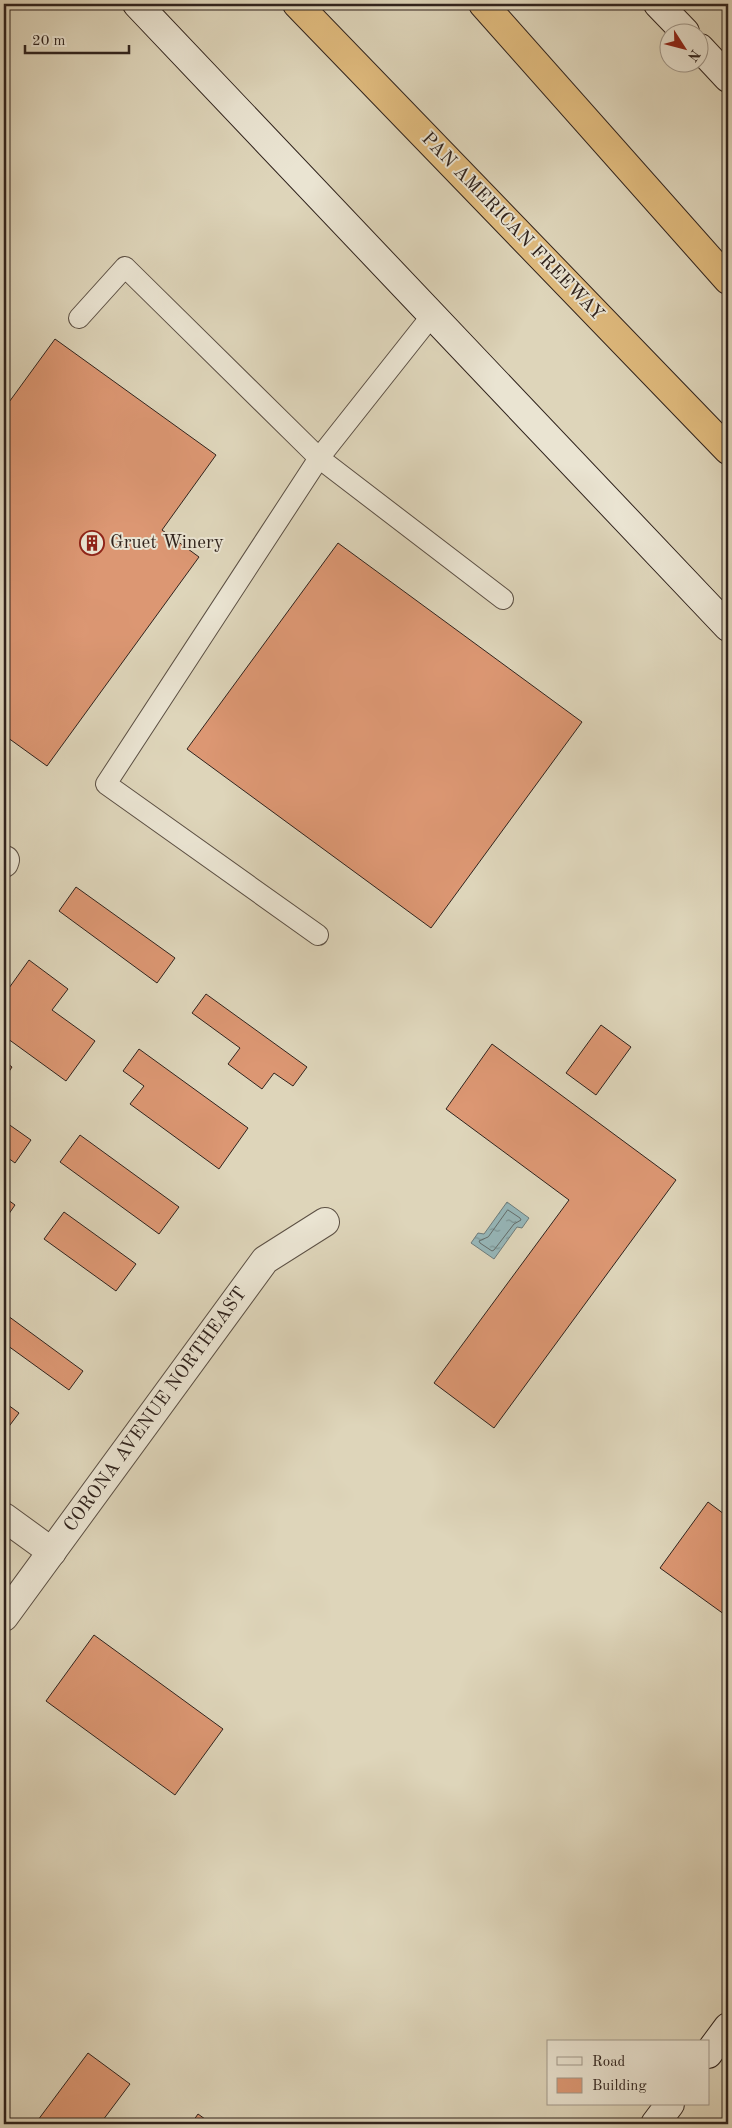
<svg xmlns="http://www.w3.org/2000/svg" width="732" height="2128" font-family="'Old Standard TT',serif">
	<defs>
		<pattern id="water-ripples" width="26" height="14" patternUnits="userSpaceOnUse" patternTransform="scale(1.25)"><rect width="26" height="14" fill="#96b6b8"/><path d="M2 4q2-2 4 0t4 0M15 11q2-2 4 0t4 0" fill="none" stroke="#7b9495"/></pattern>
	</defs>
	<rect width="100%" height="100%" fill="#ded5ba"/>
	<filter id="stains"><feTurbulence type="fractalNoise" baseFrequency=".004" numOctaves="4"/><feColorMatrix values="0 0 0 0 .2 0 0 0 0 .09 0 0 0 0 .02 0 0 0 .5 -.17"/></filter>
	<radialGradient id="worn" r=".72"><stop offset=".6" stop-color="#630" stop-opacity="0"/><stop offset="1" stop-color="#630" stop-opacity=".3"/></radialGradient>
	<polygon fill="url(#water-ripples)" stroke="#6d7b7a" points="507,1202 529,1218 522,1228 517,1227 494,1259 471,1243 478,1233 484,1234"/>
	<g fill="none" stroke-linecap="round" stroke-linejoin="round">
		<polygon stroke="#636c6a" stroke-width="1" points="508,1210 520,1218 521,1220 514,1224 494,1250 492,1251 480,1243 479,1241 488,1237"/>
	</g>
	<g fill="#dc9773" stroke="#30231d">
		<polygon points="55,339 216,455 162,530 199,557 47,766 4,735 4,409"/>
		<polygon points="338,543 582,722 431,928 187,749"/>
		<polygon points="76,887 175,958 157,983 59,911"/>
		<polygon points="29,960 68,989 52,1010 95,1041 66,1081 4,1036 4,995"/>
		<polygon points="206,994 307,1067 293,1086 274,1073 262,1089 228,1064 240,1048 192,1013"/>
		<polygon points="601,1025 631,1047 596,1095 566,1073"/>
		<polygon points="492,1044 676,1180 494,1428 434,1383 569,1200 446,1109"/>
		<polygon points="139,1049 248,1128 219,1169 130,1104 144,1086 123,1071"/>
		<polygon points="4,1061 12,1067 4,1079"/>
		<polygon points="4,1121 31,1140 15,1163 4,1155"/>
		<polygon points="80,1135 179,1207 159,1234 60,1162"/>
		<polygon points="4,1197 15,1205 4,1221"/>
		<polygon points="64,1212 136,1264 116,1291 44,1239"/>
		<polygon points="4,1313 83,1371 69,1390 4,1343"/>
		<polygon points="4,1402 19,1413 4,1433"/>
		<polygon points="708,1502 728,1517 728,1617 660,1568"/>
		<polygon points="94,1635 223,1729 175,1795 46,1701"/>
		<polygon points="88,2053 130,2084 100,2124 35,2124"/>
		<polygon points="198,2114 212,2124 191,2124"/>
	</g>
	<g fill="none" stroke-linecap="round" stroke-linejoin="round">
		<defs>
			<g id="lane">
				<polyline points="79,318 125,267 319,458 503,599"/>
				<polyline points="318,935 106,784 319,458 433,314"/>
			</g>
			<g id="street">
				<polyline points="4,863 5,860"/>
				<polyline points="4,1517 52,1552"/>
				<polyline points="4,1617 265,1260 325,1222"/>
			</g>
			<g id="secondary">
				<polyline points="137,4 728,627"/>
				<polyline points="658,4 685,32"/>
				<polyline points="700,48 728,78"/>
				<polyline points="708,2054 728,2027"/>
				<polyline points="655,2124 670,2104"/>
			</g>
			<g id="highway">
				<polyline points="297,4 728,450"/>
				<polyline points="483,4 728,280"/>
			</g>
		</defs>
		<use href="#lane" stroke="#5c5044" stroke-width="22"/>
		<use href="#street" stroke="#5c5044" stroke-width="30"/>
		<use href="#secondary" stroke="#30231d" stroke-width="30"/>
		<use href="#highway" stroke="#30231d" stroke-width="30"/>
		<use href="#lane" stroke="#eae4d2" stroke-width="20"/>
		<use href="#street" stroke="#eae4d2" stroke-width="28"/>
		<use href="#secondary" stroke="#eae4d2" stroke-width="28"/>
		<use href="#highway" stroke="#dfba7d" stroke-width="28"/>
	</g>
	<defs>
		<symbol id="building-ring" viewBox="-11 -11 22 22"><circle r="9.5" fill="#eae4d2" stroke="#8f2418" stroke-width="1.5"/><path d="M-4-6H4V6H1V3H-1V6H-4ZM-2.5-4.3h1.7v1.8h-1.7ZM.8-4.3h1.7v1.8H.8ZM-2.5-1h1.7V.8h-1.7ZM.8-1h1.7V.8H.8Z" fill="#8f2418"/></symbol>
	</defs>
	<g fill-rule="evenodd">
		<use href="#building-ring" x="78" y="529" width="28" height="28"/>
	</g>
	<g text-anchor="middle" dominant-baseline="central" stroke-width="4" stroke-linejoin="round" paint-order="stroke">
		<g font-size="19" fill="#30231d" stroke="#eae4d2">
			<text transform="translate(512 227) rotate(46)">PAN AMERICAN FREEWAY</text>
			<text transform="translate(156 1410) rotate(-54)">CORONA AVENUE NORTHEAST</text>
		</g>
		<g font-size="19" fill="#30231d" stroke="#eae4d2" text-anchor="start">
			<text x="110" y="543">Gruet Winery</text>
		</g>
	</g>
	<rect width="732" height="2128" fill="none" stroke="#ded5ba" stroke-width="20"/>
	<rect x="5" y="5" width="722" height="2118" fill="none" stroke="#30231d" stroke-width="2.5"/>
	<rect x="10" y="10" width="712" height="2108" fill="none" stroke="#30231d"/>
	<rect x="547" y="2040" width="162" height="65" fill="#eae4d2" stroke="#a0978a"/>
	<rect x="557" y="2057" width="25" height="8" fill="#eae4d2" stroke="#a0978a"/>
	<text x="592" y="2066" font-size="15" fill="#30231d">Road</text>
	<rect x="557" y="2078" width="25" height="15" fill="#dc9773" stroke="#a0978a"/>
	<text x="592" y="2090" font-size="15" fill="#30231d">Building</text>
	<g transform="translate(684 48) rotate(126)"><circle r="24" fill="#eae4d2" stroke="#a0978a"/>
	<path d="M0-4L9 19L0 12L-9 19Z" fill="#8f2418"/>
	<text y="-8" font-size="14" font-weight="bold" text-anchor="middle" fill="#30231d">N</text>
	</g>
	<path d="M25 45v8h104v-8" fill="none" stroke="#30231d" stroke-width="2.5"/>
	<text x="32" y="45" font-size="15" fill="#30231d" stroke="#eae4d2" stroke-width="4" paint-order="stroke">20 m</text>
	<rect width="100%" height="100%" filter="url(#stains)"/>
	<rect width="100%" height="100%" fill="url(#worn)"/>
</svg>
